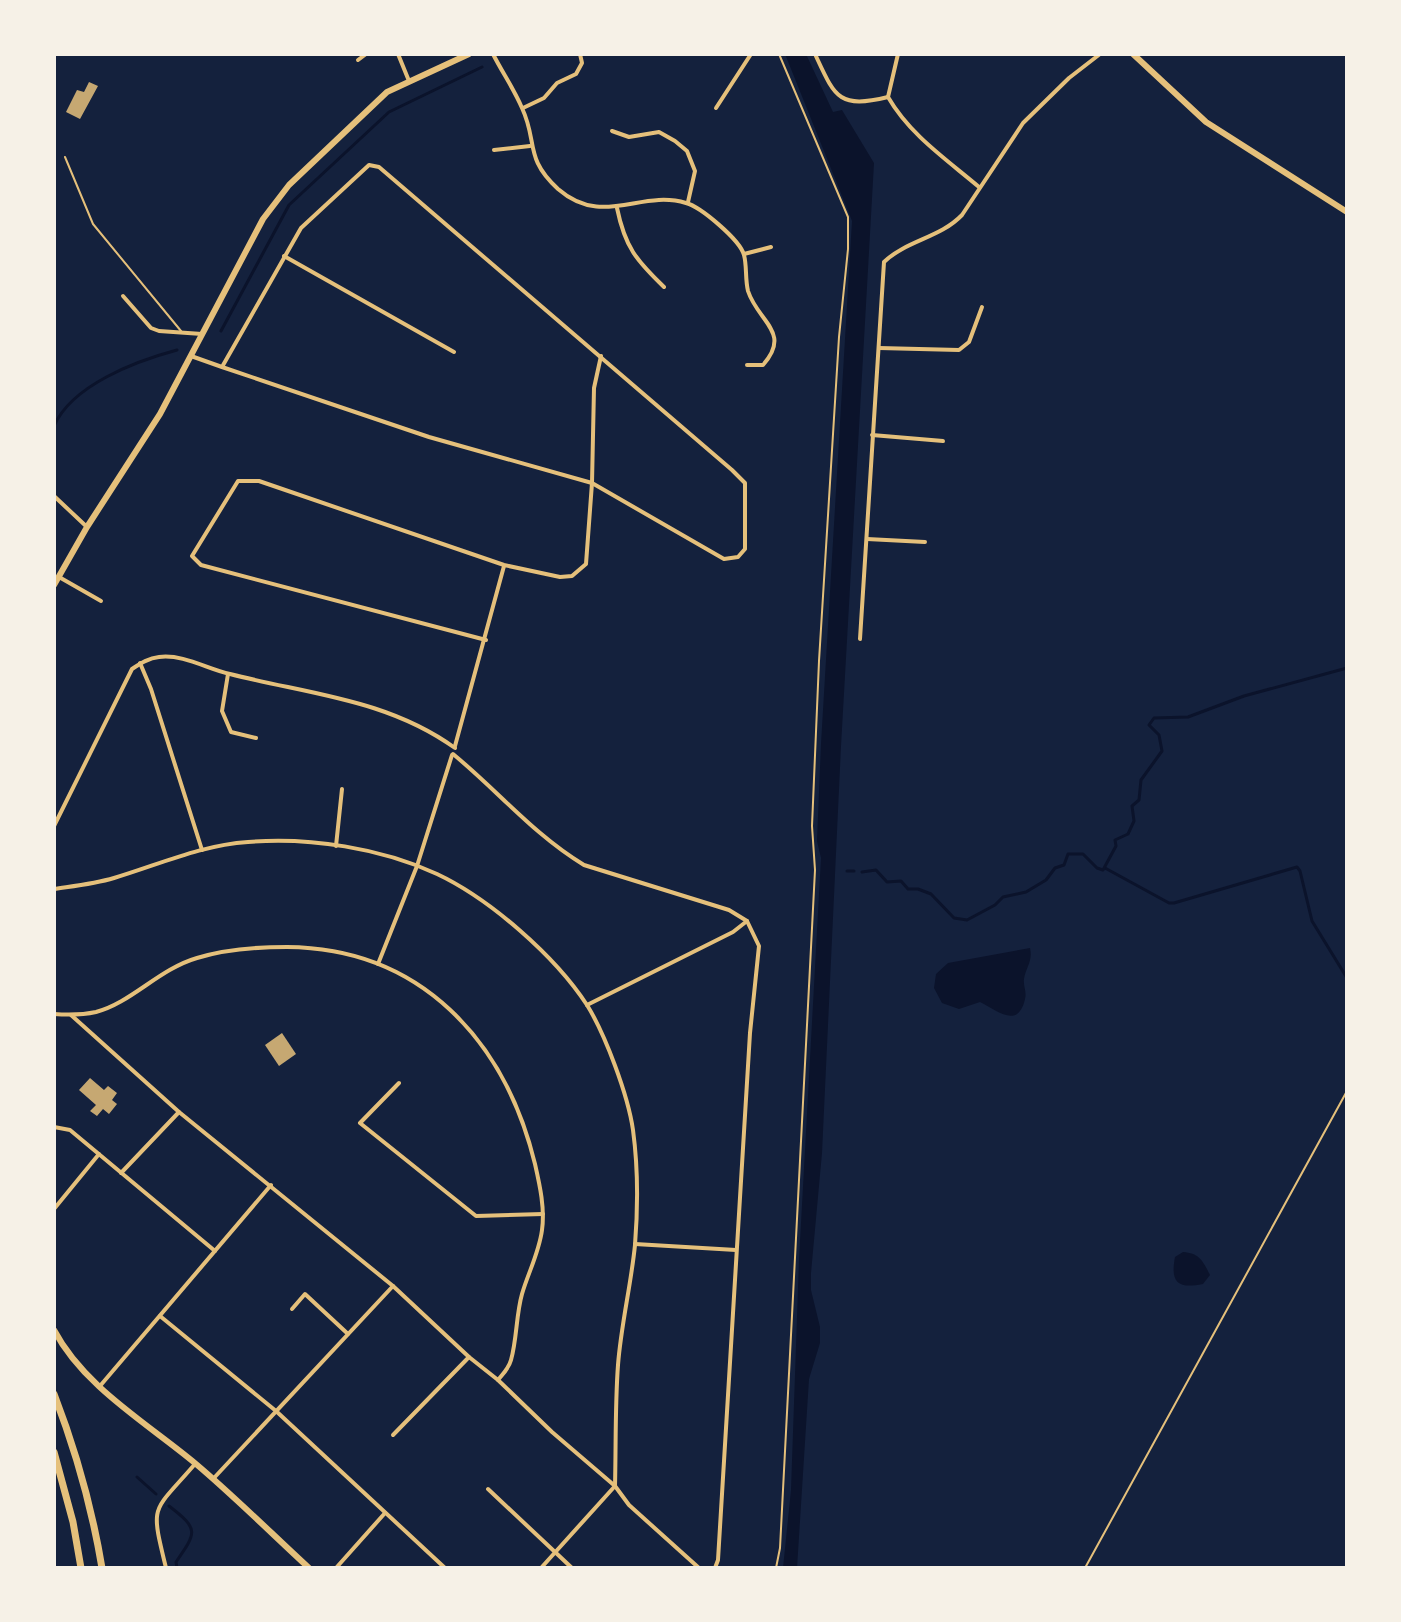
<svg xmlns="http://www.w3.org/2000/svg" width="1401" height="1622" font-family="Rubik,sans-serif">
	<rect width="100%" height="100%" fill="#14213d"/>
	<g fill="#0b132b">
		<polygon points="785,54 806,54 833,112 842,110 874,163 841,746 822,1153 811,1273 811,1290 820,1327 820,1343 809,1379 797,1568 783,1568 791,1490 799,1260 821,858 817,841 821,744 852,221"/>
		<path d="M1030 948C1033 961 1026 967 1024 979 1023 986 1027 992 1025 999 1018 1030 997 1010 980 1002L959 1009 942 1003 934 988 936 974 948 963Z"/>
		<path d="M1183 1252C1199 1253 1203 1261 1210 1275L1203 1284C1178 1289 1170 1283 1175 1257Z"/>
	</g>
	<g fill="none" stroke-linecap="round" stroke-linejoin="round">
		<g stroke="#0b132b" stroke-width="3">
			<polyline points="221,331 289,205 389,112 482,67"/>
			<path d="M54 426C72 385 136 361 177 350"/>
			<polyline points="1105,868 1169,903 1174,903 1297,867 1300,871 1312,921 1347,978"/>
			<polyline points="847,871 854,871"/>
			<polyline points="862,872 876,870 887,882 901,881 908,889 918,889 931,894 954,918 967,920 995,905 1003,897 1026,892 1046,880 1055,868 1064,865 1068,854 1083,854 1097,868 1103,870 1116,846 1115,840 1128,834 1134,821 1132,806 1139,800 1141,780 1162,751 1159,735 1149,725 1154,718 1188,717 1244,696 1347,668"/>
			<polyline points="137,1477 156,1494"/>
			<path d="M169 1506C199 1529 197 1532 176 1562L177 1568"/>
		</g>
	</g>
	<g fill="#c6a872">
		<polygon points="89,82 98,86 80,119 66,112 77,90 84,92"/>
		<polygon points="282,1033 296,1054 279,1066 265,1045"/>
		<polygon points="90,1078 104,1090 108,1086 117,1093 112,1100 117,1104 109,1114 103,1109 97,1116 90,1111 96,1105 79,1090"/>
	</g>
	<g fill="none" stroke-linecap="round" stroke-linejoin="round">
		<g stroke="#e5c07b" stroke-width="2">
			<polyline points="776,1568 780,1548 815,870 812,826 819,661 839,337 848,249 848,217 779,54"/>
			<polyline points="1085,1568 1347,1091"/>
		</g>
		<polyline stroke="#e5c07b" stroke-width="2" points="65,157 93,224 181,331"/>
		<g stroke="#e5c07b" stroke-width="4">
			<polyline points="398,54 409,81"/>
			<path d="M493 54C502 72 514 89 522 108 538 142 524 158 558 189 603 228 640 189 686 203 701 207 740 240 744 255 747 266 745 279 748 291 758 322 792 332 763 365H747"/>
			<path d="M815 54C835 97 838 109 888 97"/>
			<path d="M898 54 888 97C910 135 946 159 979 187"/>
			<polyline points="358,60 366,54"/>
			<polyline points="523,108 544,98 557,83 576,74 582,63 580,54"/>
			<polyline points="716,108 751,54"/>
			<polyline points="612,131 629,137 659,132 675,141 687,151 695,171 688,202"/>
			<polyline points="494,150 530,146"/>
			<path d="M617 208C625 247 636 260 664 287"/>
			<polyline points="744,254 771,247"/>
			<polyline points="284,256 454,352"/>
			<polyline points="123,296 151,328 159,331 202,334"/>
			<polyline points="879,348 959,350 969,342 982,307"/>
			<polyline points="191,356 222,367 429,437 592,483 724,559 738,557 745,549 745,483 732,470 379,167 369,165 301,228 222,367"/>
			<polyline points="872,435 943,441"/>
			<polyline points="54,496 87,527"/>
			<polyline points="867,539 925,542"/>
			<polyline points="59,577 101,601"/>
			<path d="M860 639 884 262C907 240 940 238 962 215L1023 123 1069 78 1100 54"/>
			<polyline points="486,640 201,565 192,556 238,481 259,481 504,565 560,577 572,576 586,564 592,483 594,388 601,356"/>
			<polyline points="140,663 151,689 202,850"/>
			<polyline points="228,674 222,711 231,732 256,738"/>
			<polyline points="455,746 504,566"/>
			<path d="M453 754C497 790 534 835 584 865L729 910 747 921 759 946 750 1033 718 1560 715 1568"/>
			<path d="M54 826 132 669C141 663 149 658 159 657 184 654 207 669 230 674 308 694 387 699 455 748"/>
			<polyline points="336,846 342,789"/>
			<path d="M54 889C74 886 94 884 114 878 158 865 201 845 248 842 310 837 381 848 437 874 490 899 555 956 587 1005 605 1034 628 1095 633 1130 638 1167 638 1207 635 1245 631 1285 621 1325 618 1365 615 1405 616 1446 615 1486"/>
			<polyline points="378,964 417,866 452,755"/>
			<polyline points="587,1005 733,932 747,921"/>
			<path d="M54 1014C68 1015 82 1015 96 1012 131 1003 159 969 197 958 226 949 257 947 287 947 421 948 505 1041 535 1164 540 1186 545 1209 542 1230 539 1253 528 1273 522 1294 516 1315 517 1339 511 1360 509 1368 503 1374 498 1380"/>
			<polyline points="71,1015 179,1112 393,1286 469,1357 498,1380 552,1432 615,1486 629,1505 699,1568"/>
			<polyline points="399,1083 360,1123 476,1216 543,1214"/>
			<polyline points="54,1127 70,1130 215,1251"/>
			<polyline points="121,1173 179,1112"/>
			<polyline points="54,1209 99,1154"/>
			<polyline points="635,1244 736,1250"/>
			<polyline points="292,1309 305,1294 348,1334"/>
			<polyline points="160,1316 276,1411 445,1568"/>
			<polyline points="100,1386 271,1185"/>
			<polyline points="393,1435 469,1357"/>
			<polyline points="213,1479 393,1286"/>
			<polyline points="488,1489 572,1568"/>
			<path d="M166 1568C150 1502 152 1514 195 1464"/>
			<polyline points="336,1568 385,1513"/>
			<polyline points="541,1568 615,1486"/>
		</g>
		<g stroke="#e5c07b" stroke-width="6">
			<polyline points="54,585 87,527 160,414 263,219 289,185 387,92 469,54"/>
			<path d="M54 1330C84 1387 147 1423 196 1464 235 1497 271 1533 309 1568"/>
		</g>
		<polyline stroke="#e5c07b" stroke-width="6" points="1133,54 1206,122 1347,212"/>
		<g stroke="#e5c07b" stroke-width="7">
			<path d="M54 1394C76 1451 92 1508 102 1568"/>
			<polyline points="54,1452 73,1522 81,1568"/>
		</g>
	</g>
	<rect width="1401" height="1622" fill="none" stroke="#f6f1e7" stroke-width="112"/>
</svg>
